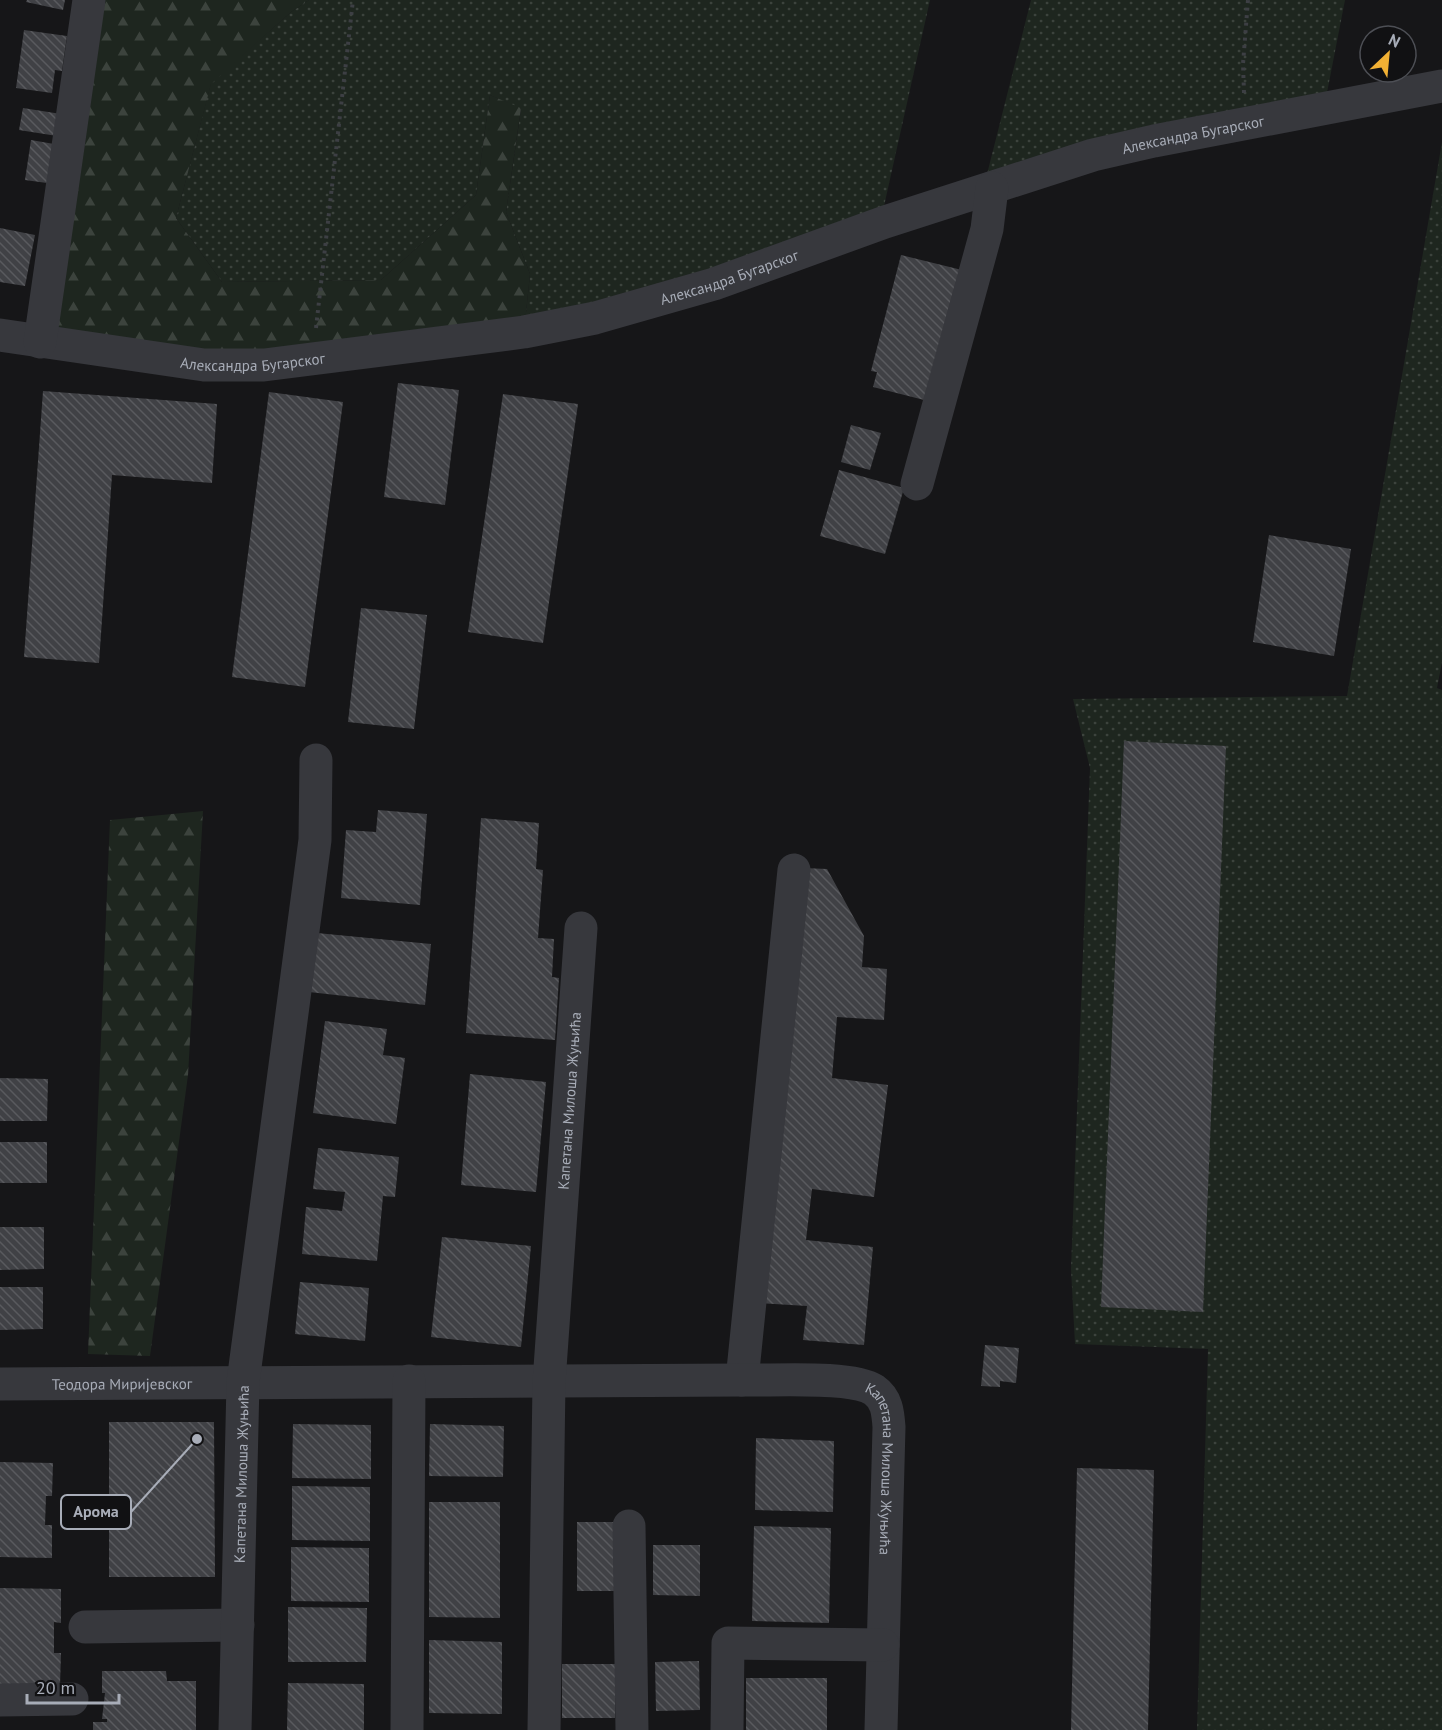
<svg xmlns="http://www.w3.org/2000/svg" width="1442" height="1730" font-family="'PT Sans',sans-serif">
	<defs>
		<pattern id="grass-dots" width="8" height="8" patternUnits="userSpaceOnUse" patternTransform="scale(1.5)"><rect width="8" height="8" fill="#1e261f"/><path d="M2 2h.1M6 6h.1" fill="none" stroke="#3c433d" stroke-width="1.8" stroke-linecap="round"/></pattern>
		<pattern id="forest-firs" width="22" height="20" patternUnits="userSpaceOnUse" patternTransform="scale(1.5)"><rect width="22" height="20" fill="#1e261f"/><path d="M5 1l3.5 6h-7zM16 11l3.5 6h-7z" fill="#3c433d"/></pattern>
		<pattern id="building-back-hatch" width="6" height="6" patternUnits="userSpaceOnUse" patternTransform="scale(1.5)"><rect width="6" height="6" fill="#404145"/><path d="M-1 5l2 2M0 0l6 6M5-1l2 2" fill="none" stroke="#595a5e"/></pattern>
	</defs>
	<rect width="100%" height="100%" fill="#161618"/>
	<g fill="url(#grass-dots)">
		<polygon points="309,0 930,0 880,224 524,332 530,274 506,212 521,109 490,95 476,195 381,280 222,282 176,218 211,83 291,12"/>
		<polygon points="1031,0 1345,0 1324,108 983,190"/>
		<polygon points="1442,142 1442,662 1437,688 1442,690 1442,1730 1197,1730 1208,1349 1075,1344 1071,1269 1090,768 1073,699 1347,696"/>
	</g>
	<g fill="url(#forest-firs)">
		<polygon points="89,0 309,0 291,12 211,84 176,218 222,282 381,280 476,195 490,95 521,108 506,212 530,274 524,332 264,365 40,342"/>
		<polygon points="203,811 188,1075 150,1356 88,1354 110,820"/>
	</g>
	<g fill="url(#building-back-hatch)">
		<polygon points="27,0 65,0 63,10 26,2"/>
		<polygon points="24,30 67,36 62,71 55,70 52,93 16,88"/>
		<polygon points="23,108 61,114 57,136 19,130"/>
		<polygon points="31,140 54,144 47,183 25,180"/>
		<polygon points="0,228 35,235 25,286 0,282"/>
		<polygon points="901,255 970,272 932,402 873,387 877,372 871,371"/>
		<polygon points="398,383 459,390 445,505 384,497"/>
		<polygon points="43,391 217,404 212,483 112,475 99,663 24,657"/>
		<polygon points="269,392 343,402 305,687 232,677"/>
		<polygon points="503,394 578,404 543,643 468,632"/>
		<polygon points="851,425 881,433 870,470 841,462"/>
		<polygon points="839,470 904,488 885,554 820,536"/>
		<polygon points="1269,535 1351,549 1334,656 1253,642"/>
		<polygon points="361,608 427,615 414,729 348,722"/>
		<polygon points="1124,741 1226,746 1203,1312 1101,1307"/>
		<polygon points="378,810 427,814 420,905 341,898 346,830 376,832"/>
		<polygon points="481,818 539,823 536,869 543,870 538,938 554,939 552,977 559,978 555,1040 466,1033"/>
		<polygon points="804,868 827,869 864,936 862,967 887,969 884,1020 837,1017 832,1078 888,1085 874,1197 812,1189 806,1240 873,1247 864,1345 803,1340 807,1306 760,1303"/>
		<polygon points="317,933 431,944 425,1005 309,992"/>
		<polygon points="325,1021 387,1029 383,1055 405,1058 396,1124 313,1113"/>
		<polygon points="470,1074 546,1082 536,1192 461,1185"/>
		<polygon points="0,1078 48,1079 47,1121 0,1121"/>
		<rect x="0" y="1142" width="47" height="41"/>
		<polygon points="318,1148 399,1157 395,1197 383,1196 377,1261 302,1254 306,1207 342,1211 345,1192 313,1189"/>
		<polygon points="0,1227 44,1227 44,1269 0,1270"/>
		<polygon points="442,1237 531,1246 521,1347 431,1337"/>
		<polygon points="300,1282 369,1288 365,1341 295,1334"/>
		<polygon points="0,1287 43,1287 43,1329 0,1330"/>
		<polygon points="985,1345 1019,1348 1016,1383 1000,1381 1000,1387 981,1386"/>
		<polygon points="109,1422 214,1422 215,1577 109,1577"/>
		<polygon points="293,1424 371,1425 371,1479 292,1478"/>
		<polygon points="430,1424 504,1426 503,1477 429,1476"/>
		<polygon points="756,1438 834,1441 833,1512 755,1510"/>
		<polygon points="0,1462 53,1463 52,1496 46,1496 45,1525 52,1525 52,1558 0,1557"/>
		<polygon points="1077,1468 1154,1470 1148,1730 1071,1730"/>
		<polygon points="292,1486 370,1487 370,1541 292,1540"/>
		<polygon points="429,1502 500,1502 500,1618 429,1617"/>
		<rect x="577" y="1522" width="37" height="69"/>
		<polygon points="754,1526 831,1528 829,1623 752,1621"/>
		<polygon points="653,1545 700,1545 700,1596 653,1595"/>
		<polygon points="291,1547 369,1548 369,1602 291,1601"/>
		<polygon points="0,1588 61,1589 61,1623 54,1622 54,1653 61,1653 60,1686 0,1685"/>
		<polygon points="288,1607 367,1608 366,1662 288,1662"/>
		<polygon points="429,1640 502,1642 502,1714 429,1713"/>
		<polygon points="699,1661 700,1710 656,1711 655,1662"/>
		<rect x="562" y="1664" width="53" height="54"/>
		<polygon points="102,1671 166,1671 167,1681 196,1681 196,1730 93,1730 93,1722 107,1722 107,1719 102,1719 105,1693 102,1693"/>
		<rect x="746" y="1678" width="81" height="52"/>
		<polygon points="288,1683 364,1684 364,1730 287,1730"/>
	</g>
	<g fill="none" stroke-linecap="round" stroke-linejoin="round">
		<g stroke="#3d3f44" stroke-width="4" stroke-dasharray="3 4.5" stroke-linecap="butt">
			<polyline points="1244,93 1243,64 1248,0"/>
			<polyline points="316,328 353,0"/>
		</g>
		<g stroke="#37383d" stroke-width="33">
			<path id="s1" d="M0 335 204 365H264L524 332 595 318 714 284 885 222 1093 155 1154 141 1442 86"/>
			<polyline points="40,342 89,0"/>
			<polyline points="917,484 987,229 992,188"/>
			<polyline points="742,1380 794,870"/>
			<path id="s2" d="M0 1384 742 1380C771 1381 852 1375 874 1390 887 1399 888 1413 889 1427L881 1730"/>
			<polyline points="629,1526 632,1730"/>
			<polyline points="85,1627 238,1625"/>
			<polyline points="0,1700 72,1699"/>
			<path id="s3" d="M235 1730 243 1382 315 840 316 760"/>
			<polyline points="407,1730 409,1381"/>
			<path id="s4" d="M544 1730 549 1382 581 928"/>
			<polyline points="727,1730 728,1643 883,1645"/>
		</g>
	</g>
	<g text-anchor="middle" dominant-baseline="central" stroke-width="4.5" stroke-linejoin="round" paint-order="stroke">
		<g font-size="15" fill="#a8adb8" stroke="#111113">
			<text stroke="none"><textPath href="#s1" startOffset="1227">Александра Бугарског</textPath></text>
			<text stroke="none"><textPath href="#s1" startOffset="741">Александра Бугарског</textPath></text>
			<text stroke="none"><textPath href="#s1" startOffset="255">Александра Бугарског</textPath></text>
			<text stroke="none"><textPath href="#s4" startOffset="630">Капетана Милоша Жуњића</textPath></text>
			<text stroke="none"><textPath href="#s2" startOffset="122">Теодора Миријевског</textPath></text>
			<text stroke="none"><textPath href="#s2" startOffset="956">Капетана Милоша Жуњића</textPath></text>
			<text stroke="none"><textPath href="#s3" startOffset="256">Капетана Милоша Жуњића</textPath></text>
		</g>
	</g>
	<path fill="none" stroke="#a8adb8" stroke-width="2" d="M197 1439L131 1512"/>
	<circle fill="#a8adb8" stroke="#111113" stroke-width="2" cx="197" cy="1439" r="6"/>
	<rect fill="#111113" stroke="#a8adb8" stroke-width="2" x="61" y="1495" width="70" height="34" rx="6"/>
	<g font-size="16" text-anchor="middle" font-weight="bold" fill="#a8adb8">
		<text x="96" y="1517">Арома</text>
	</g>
	<g transform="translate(1388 54) rotate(26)"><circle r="28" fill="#111113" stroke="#4d4f55" stroke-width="1.5"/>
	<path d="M0-4.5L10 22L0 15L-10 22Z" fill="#f2b134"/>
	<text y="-9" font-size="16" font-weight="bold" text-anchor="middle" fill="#a8adb8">N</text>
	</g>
	<path d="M27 1694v9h92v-9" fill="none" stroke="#a8adb8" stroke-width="3"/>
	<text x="36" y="1694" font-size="18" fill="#a8adb8" stroke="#111113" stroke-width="4.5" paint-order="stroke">20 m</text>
</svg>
